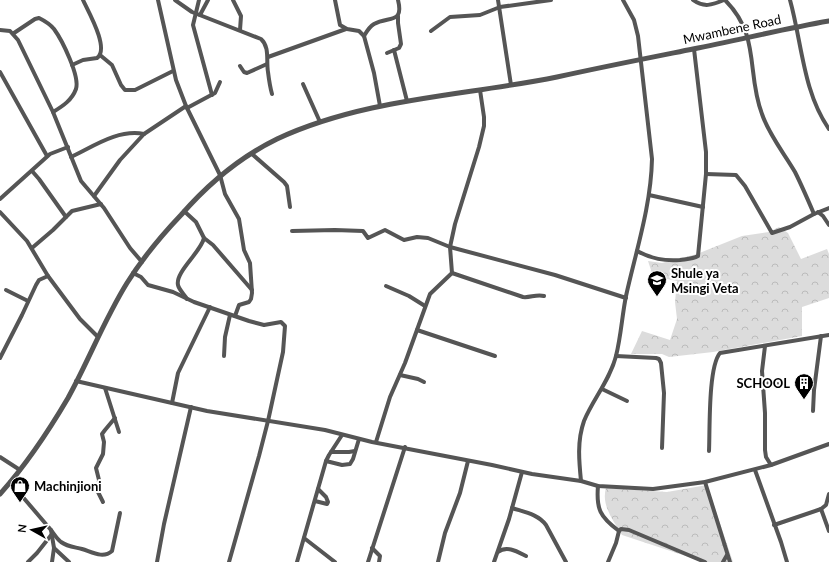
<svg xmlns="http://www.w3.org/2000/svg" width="829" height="562" font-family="Lato,sans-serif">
	<defs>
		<pattern id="forest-crowns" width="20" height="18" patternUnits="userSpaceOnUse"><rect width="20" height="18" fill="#dcdcdc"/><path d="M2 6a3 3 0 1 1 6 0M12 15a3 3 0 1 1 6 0" fill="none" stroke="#bbb"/></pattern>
	</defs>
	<rect width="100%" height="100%" fill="#fff"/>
	<g fill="url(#forest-crowns)">
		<polygon points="779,227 788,233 801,259 827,249 829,254 829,298 802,307 802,336 713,352 669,357 662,354 631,354 642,331 670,340 677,319 675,302 677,281 653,276 648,261 662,263 697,254 742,236 769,232"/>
		<path d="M707 485 733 562H704L622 535C613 520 601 505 606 488L667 492Z"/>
	</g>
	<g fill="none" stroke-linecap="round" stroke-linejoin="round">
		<g stroke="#555" stroke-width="4">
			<polyline points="158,0 176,80 186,106 220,175 225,194 239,219 244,250 250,263 252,293 251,299 249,302 239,305 235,316"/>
			<path d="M175 0 192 12 261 39C270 47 266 61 268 72 269 80 270 87 272 94"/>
			<polyline points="199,0 193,25 212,95"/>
			<polyline points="233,0 241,16 240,30"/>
			<polyline points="335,0 340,25 347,29 359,31 364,36 374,73 380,106"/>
			<polyline points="498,0 511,85"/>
			<path d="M693 0C704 8 712 5 724 0"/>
			<path d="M725 0C761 36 746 72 762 114 769 135 784 153 795 172 802 186 808 200 814 214"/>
			<path d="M790 0C802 43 803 92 829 129"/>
			<polyline points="200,15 208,0"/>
			<polyline points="0,30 10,31 18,40 53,112 81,181 104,208 130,248 142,262"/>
			<polyline points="431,31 450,17 480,15 500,7 551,0"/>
			<path d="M14 33 35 19 39 18C45 21 50 24 54 29 62 40 80 76 76 89 72 100 63 106 53 112"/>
			<path d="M364 36C367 31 369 27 374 24 389 16 404 24 398 0"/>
			<polyline points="394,50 407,101"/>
			<polyline points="387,53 399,48 401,44 398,23 398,16"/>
			<polyline points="100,55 112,65 121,85 125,90 135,90 173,71"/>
			<polyline points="268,57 346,29"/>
			<path d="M72 65 83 60 97 58C110 49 88 11 83 0"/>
			<polyline points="240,66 244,72 247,73 267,64"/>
			<polyline points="0,72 47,156"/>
			<polyline points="303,84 320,122"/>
			<polyline points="187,108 215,93 220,82"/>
			<polyline points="252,154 284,182 287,186 290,207"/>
			<path d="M71 157C94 146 118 129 144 134"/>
			<polyline points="32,171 39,179 66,217"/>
			<polyline points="706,174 736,175 745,186 772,233 790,227 814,214 829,208"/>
			<polyline points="649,195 703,207"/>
			<polyline points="94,196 120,160 144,134 186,106"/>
			<polyline points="0,199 50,154 68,147"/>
			<path d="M184 211 196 222 204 238C201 252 175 272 178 285 179 290 185 295 187 299"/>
			<polyline points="0,212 27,241 48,276 80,319 98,337"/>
			<polyline points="818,212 823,216 829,225"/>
			<polyline points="292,231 335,230 363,231 368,238 385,230 404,240 417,237 428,238 450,247 555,275 626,298"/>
			<polyline points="204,238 213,245 252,290"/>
			<polyline points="32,248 53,230 72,211 101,204"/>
			<path d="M637 251C652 259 664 261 680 260 687 259 693 259 698 256L706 174V152L694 49"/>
			<polyline points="133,273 141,277 148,285 173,292 194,302 249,321 264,325 281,322 285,326 283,352 268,421 259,456 229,562"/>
			<path d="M452 273 523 297C530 298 536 294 544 296"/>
			<polyline points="386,286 409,296 425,306"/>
			<polyline points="6,290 28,301"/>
			<polyline points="417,330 495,356"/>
			<polyline points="765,346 762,371 765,413 765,450 766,457 771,465"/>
			<polyline points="224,356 225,337 230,315"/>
			<polyline points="616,356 656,358 659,359 661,363 664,393 662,448"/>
			<polyline points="0,358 22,315 36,285 39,280 48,276"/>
			<polyline points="400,375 418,379 424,382"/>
			<polyline points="76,381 207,411 325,430 372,442 492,465 532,474 581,481 598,486 653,489 705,482 771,465 829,444"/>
			<polyline points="763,382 783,385"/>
			<polyline points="105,388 119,432"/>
			<polyline points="602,389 627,401"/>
			<polyline points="172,403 178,373 210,307"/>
			<polyline points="813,411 814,390 821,336"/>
			<polyline points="376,442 390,397 405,363 430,294 452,273 450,247 455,224 479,147 484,126 484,117 480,90"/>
			<path d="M709 451C710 431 708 367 720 353L829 335"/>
			<polyline points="331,452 349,452 355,451"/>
			<polyline points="0,457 20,470"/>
			<polyline points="326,461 342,465 350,464 353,459 359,439"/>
			<polyline points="755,470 781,542 787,562"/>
			<path d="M581 481C579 461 577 441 584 421 593 399 610 380 616 356 621 336 622 316 626 296 636 251 651 206 652 159L638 36 634 20 623 0"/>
			<polyline points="10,482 51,530 54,548 52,562"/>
			<polyline points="705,482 730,562"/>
			<path d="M598 486C596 509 600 517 619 531"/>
			<polyline points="315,501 327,504 328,502 326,497 318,489"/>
			<polyline points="103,502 98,492 99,480 96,468 103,454 104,442 102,434 105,430 115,418"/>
			<path d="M512 508C524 512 538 514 546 525L566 562"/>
			<polyline points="821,509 829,531"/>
			<polyline points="774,525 821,509 826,505 829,494"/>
			<path d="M51 530C54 534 57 539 61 542 68 547 75 547 82 549 92 552 103 559 112 551L120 513"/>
			<polyline points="304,538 335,562"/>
			<polyline points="54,548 69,562"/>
			<polyline points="372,548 380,556 379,562"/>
			<path d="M498 552C507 545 518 552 526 556"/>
			<polyline points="28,562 37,553 52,534"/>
			<polyline points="157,562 164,524 191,407"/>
			<polyline points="297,562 326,461 329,455 342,435"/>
			<polyline points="368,562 405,447"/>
			<polyline points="438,562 445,533 460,493 468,461"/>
			<polyline points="494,562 509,519 522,472"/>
			<polyline points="608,562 616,543 619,531 621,529 629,530 705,562"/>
			<polyline points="723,562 727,555"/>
		</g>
		<path stroke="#555" stroke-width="5" d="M0 494C26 465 48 432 68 398 89 360 104 320 127 283 142 259 161 236 181 215 208 184 240 157 277 139 365 98 464 96 557 77 602 67 648 58 693 49 739 40 783 29 829 21"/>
	</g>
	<defs>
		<symbol id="school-pin" viewBox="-11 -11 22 30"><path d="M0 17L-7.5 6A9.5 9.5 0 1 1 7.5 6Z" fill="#000" stroke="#fff"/><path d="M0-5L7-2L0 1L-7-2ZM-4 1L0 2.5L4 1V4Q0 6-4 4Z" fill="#fff"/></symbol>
		<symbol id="building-pin" viewBox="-11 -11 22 30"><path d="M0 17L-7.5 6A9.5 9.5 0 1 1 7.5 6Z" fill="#000" stroke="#fff"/><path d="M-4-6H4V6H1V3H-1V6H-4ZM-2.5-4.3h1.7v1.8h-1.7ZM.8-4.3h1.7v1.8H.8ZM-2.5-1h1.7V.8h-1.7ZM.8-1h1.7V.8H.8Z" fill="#fff"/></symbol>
		<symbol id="shop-pin" viewBox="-11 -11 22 30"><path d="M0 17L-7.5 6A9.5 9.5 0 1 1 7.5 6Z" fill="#000" stroke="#fff"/><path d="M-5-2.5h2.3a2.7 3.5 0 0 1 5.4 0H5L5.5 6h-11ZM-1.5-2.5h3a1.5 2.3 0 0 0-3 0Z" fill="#fff"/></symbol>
	</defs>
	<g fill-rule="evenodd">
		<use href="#school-pin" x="646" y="269" width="22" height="30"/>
		<use href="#building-pin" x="793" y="372" width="22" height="30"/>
		<use href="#shop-pin" x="9" y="475" width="22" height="30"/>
	</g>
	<g text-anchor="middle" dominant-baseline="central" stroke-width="4" stroke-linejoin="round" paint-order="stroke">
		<g font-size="13" fill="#000" stroke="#fff">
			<text transform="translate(732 29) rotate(-12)">Mwambene Road</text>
		</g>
		<g font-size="13" font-weight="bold" fill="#000" stroke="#fff" text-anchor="start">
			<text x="671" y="273">Shule ya<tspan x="671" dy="15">Msingi Veta</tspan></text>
			<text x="790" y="383" text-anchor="end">SCHOOL</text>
			<text x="34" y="486">Machinjioni</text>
		</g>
	</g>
	<g transform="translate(32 530) rotate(278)" stroke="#ffffff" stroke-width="3" paint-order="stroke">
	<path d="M0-3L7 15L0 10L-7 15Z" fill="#000000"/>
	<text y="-6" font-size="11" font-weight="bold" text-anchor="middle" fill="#000000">N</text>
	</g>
</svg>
